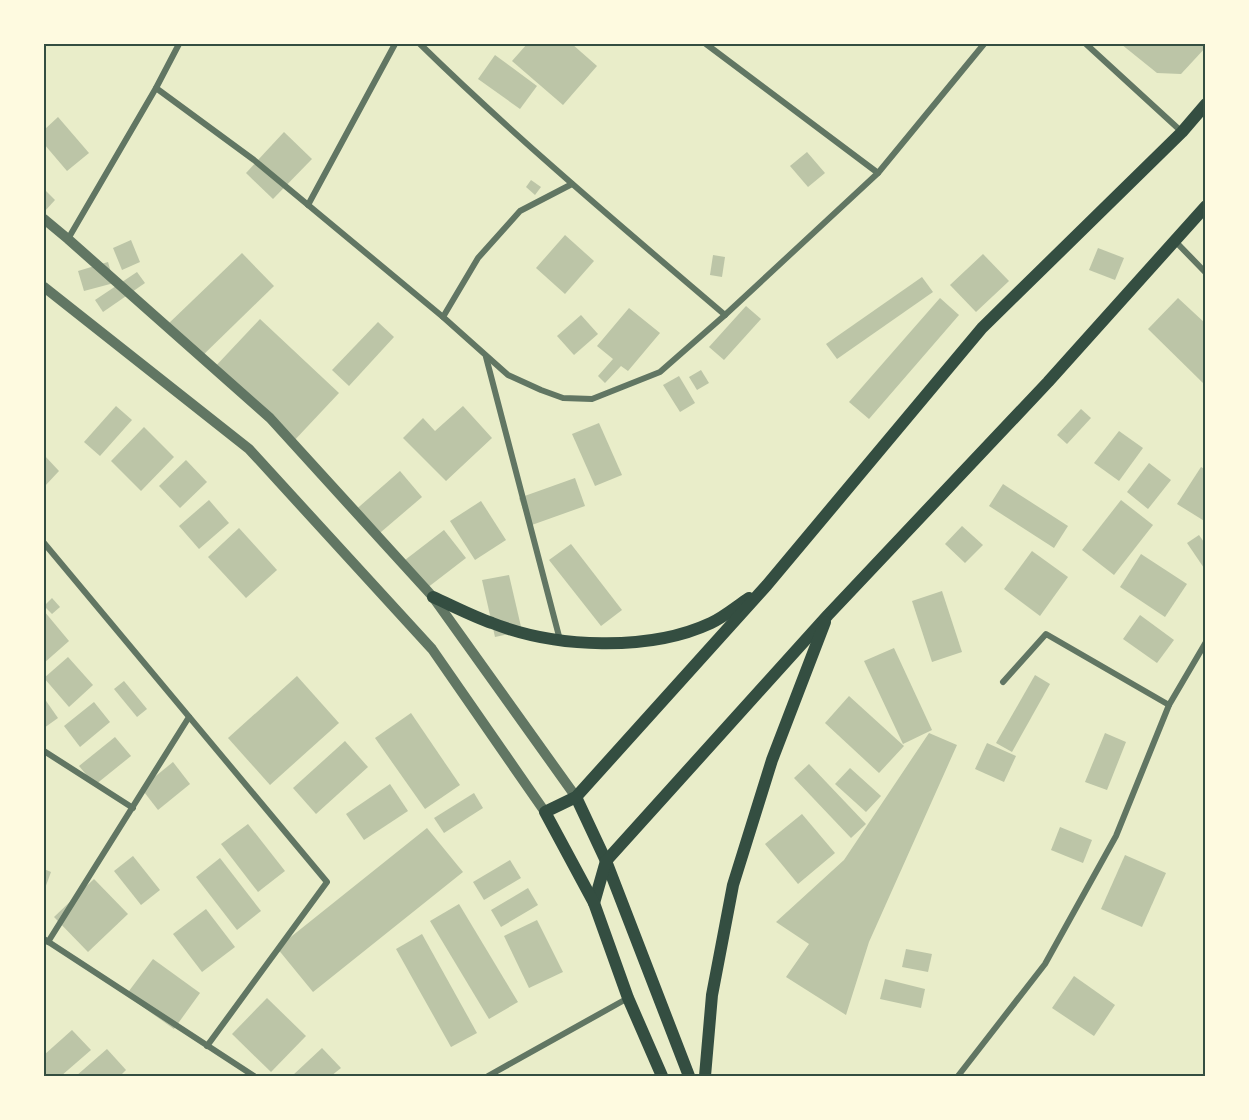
<svg xmlns="http://www.w3.org/2000/svg" width="1249" height="1120" font-family="'Archivo Narrow',sans-serif">
	<rect width="100%" height="100%" fill="#e9edc9"/>
	<g fill="#bcc5a7">
		<polygon points="527,44 572,44 597,66 563,105 512,61"/>
		<polygon points="1121,44 1206,44 1206,47 1181,74 1157,73"/>
		<polygon points="495,55 537,86 520,109 478,79"/>
		<polygon points="58,117 89,153 67,171 44,144 44,130"/>
		<polygon points="284,132 312,159 273,199 246,173"/>
		<polygon points="807,152 825,173 808,187 790,166"/>
		<polygon points="531,180 541,187 535,195 526,187"/>
		<polygon points="44,189 55,200 44,212"/>
		<polygon points="565,235 594,261 565,294 536,268"/>
		<polygon points="131,240 140,262 122,270 113,248"/>
		<polygon points="1098,248 1124,258 1115,280 1089,270"/>
		<polygon points="242,253 274,286 199,359 166,326"/>
		<polygon points="983,254 1009,281 976,312 950,285"/>
		<polygon points="713,255 725,257 722,277 710,275"/>
		<polygon points="108,262 114,283 84,291 78,271"/>
		<polygon points="137,272 145,283 103,312 95,300"/>
		<polygon points="922,277 933,292 837,359 826,344"/>
		<polygon points="940,298 959,315 869,419 849,402"/>
		<polygon points="1178,298 1206,324 1206,383 1204,384 1148,329"/>
		<polygon points="746,306 761,319 724,360 709,347"/>
		<polygon points="629,308 660,333 628,371 621,366 605,383 598,376 613,359 597,346"/>
		<polygon points="581,315 598,334 574,355 557,336"/>
		<polygon points="260,319 339,393 291,444 212,370"/>
		<polygon points="378,322 394,337 349,386 332,370"/>
		<polygon points="701,370 709,383 697,390 689,377"/>
		<polygon points="679,376 695,403 680,412 663,385"/>
		<polygon points="116,406 132,420 100,456 84,442"/>
		<polygon points="463,406 492,438 446,481 403,438 423,418 435,431"/>
		<polygon points="1081,409 1091,418 1067,444 1057,435"/>
		<polygon points="599,423 622,475 595,486 572,434"/>
		<polygon points="144,427 174,457 141,491 111,461"/>
		<polygon points="1119,431 1143,448 1119,481 1094,463"/>
		<polygon points="44,455 59,471 44,487"/>
		<polygon points="186,460 207,482 180,508 159,486"/>
		<polygon points="1149,463 1171,480 1148,509 1127,492"/>
		<polygon points="1201,467 1206,470 1206,522 1177,504"/>
		<polygon points="400,471 422,497 374,538 352,513"/>
		<polygon points="575,478 585,506 529,526 519,498"/>
		<polygon points="1003,484 1068,526 1054,548 989,506"/>
		<polygon points="209,500 229,523 199,549 179,526"/>
		<polygon points="1121,500 1153,525 1114,575 1082,550"/>
		<polygon points="481,501 506,540 475,560 450,521"/>
		<polygon points="962,526 983,545 965,563 945,544"/>
		<polygon points="239,528 277,570 246,598 208,557"/>
		<polygon points="444,530 466,558 427,588 405,560"/>
		<polygon points="1199,535 1206,545 1206,571 1187,543"/>
		<polygon points="571,544 622,610 601,626 549,560"/>
		<polygon points="1032,551 1068,577 1040,616 1004,589"/>
		<polygon points="1141,554 1187,584 1165,617 1120,587"/>
		<polygon points="509,575 522,631 495,637 482,580"/>
		<polygon points="942,591 962,652 932,662 912,601"/>
		<polygon points="52,598 60,607 52,614 44,606"/>
		<polygon points="44,611 69,641 44,663"/>
		<polygon points="1140,615 1174,640 1157,663 1123,639"/>
		<polygon points="894,648 932,730 903,744 864,661"/>
		<polygon points="68,657 93,685 69,707 44,678"/>
		<polygon points="1035,675 1050,684 1012,752 996,743"/>
		<polygon points="297,676 339,723 270,785 228,738"/>
		<polygon points="124,681 147,709 137,717 114,689"/>
		<polygon points="849,696 904,746 879,773 825,723"/>
		<polygon points="44,698 58,718 44,728"/>
		<polygon points="94,702 110,722 80,747 64,726"/>
		<polygon points="411,713 460,785 425,809 375,738"/>
		<polygon points="929,733 957,745 869,942 846,1015 786,977 809,944 776,922 844,860"/>
		<polygon points="1105,733 1126,742 1107,790 1085,782"/>
		<polygon points="115,737 131,756 95,785 79,766"/>
		<polygon points="345,741 368,767 316,814 293,788"/>
		<polygon points="987,743 1016,756 1004,782 975,769"/>
		<polygon points="173,762 190,784 158,810 141,788"/>
		<polygon points="809,764 866,824 851,838 794,778"/>
		<polygon points="850,768 881,796 866,812 835,784"/>
		<polygon points="390,784 408,811 364,840 346,814"/>
		<polygon points="474,793 483,808 444,833 434,818"/>
		<polygon points="802,814 835,853 798,884 765,844"/>
		<polygon points="248,824 285,871 258,892 221,844"/>
		<polygon points="1060,827 1092,840 1083,863 1051,850"/>
		<polygon points="427,828 463,872 313,992 277,948"/>
		<polygon points="1125,855 1166,873 1142,927 1101,909"/>
		<polygon points="133,856 160,890 141,905 114,871"/>
		<polygon points="220,858 261,911 237,930 196,877"/>
		<polygon points="510,860 521,878 484,900 473,882"/>
		<polygon points="44,869 51,872 44,891"/>
		<polygon points="94,879 128,914 88,952 54,917"/>
		<polygon points="528,888 538,905 501,927 491,910"/>
		<polygon points="459,904 518,1002 489,1019 430,921"/>
		<polygon points="206,909 235,947 202,972 173,934"/>
		<polygon points="537,920 563,972 529,988 504,936"/>
		<polygon points="422,934 477,1033 451,1047 396,949"/>
		<polygon points="906,949 932,954 928,972 902,967"/>
		<polygon points="153,959 200,993 174,1029 126,995"/>
		<polygon points="1074,976 1115,1005 1094,1036 1052,1008"/>
		<polygon points="885,979 925,989 921,1008 880,999"/>
		<polygon points="267,998 306,1036 271,1072 232,1034"/>
		<polygon points="72,1030 91,1050 61,1076 44,1076 44,1055"/>
		<polygon points="322,1048 341,1068 331,1076 292,1076"/>
		<polygon points="107,1049 126,1070 120,1076 76,1076"/>
	</g>
	<g fill="none" stroke-linecap="round" stroke-linejoin="round">
		<g stroke="#617663" stroke-width="6">
			<path d="M420 44C517 139 622 227 725 315"/>
			<polyline points="706,44 878,173"/>
			<polyline points="1086,44 1182,132"/>
			<polyline points="156,88 254,160 443,317 508,375 541,390 563,398 592,399 660,372 725,315 878,173 984,44"/>
			<polyline points="308,205 395,44"/>
			<polyline points="68,239 156,88 179,44"/>
			<polyline points="1175,241 1206,273"/>
			<polyline points="443,317 478,258 520,211 572,184"/>
			<polyline points="486,357 560,640"/>
			<polyline points="44,543 327,882 207,1046"/>
			<polyline points="1003,682 1046,634 1169,705"/>
			<polyline points="44,751 133,808"/>
			<polyline points="44,939 254,1076"/>
			<polyline points="48,942 189,717"/>
			<polyline points="488,1076 628,998"/>
			<polyline points="958,1076 1045,964 1116,836 1169,705 1206,642"/>
		</g>
		<g stroke="#617663" stroke-width="10">
			<polyline points="44,219 68,239 270,418 433,597 576,797"/>
			<polyline points="44,287 249,449 432,649 545,812"/>
		</g>
		<g stroke="#344e41" stroke-width="12">
			<path d="M433 597C453 606 472 616 492 623 555 648 649 652 711 623 724 617 737 606 749 598"/>
			<polyline points="576,797 606,861 689,1076"/>
			<polyline points="594,903 606,861 828,615 1048,382 1206,206"/>
			<polyline points="662,1076 628,998 594,903 545,812 576,797 767,585 982,328 1182,132 1206,104"/>
			<polyline points="705,1076 712,995 733,885 772,760 825,622"/>
		</g>
	</g>
	<rect width="1249" height="1120" fill="none" stroke="#fefae0" stroke-width="90"/>
	<rect x="45" y="45" width="1159" height="1030" fill="none" stroke="#344e41" stroke-width="2"/>
</svg>
